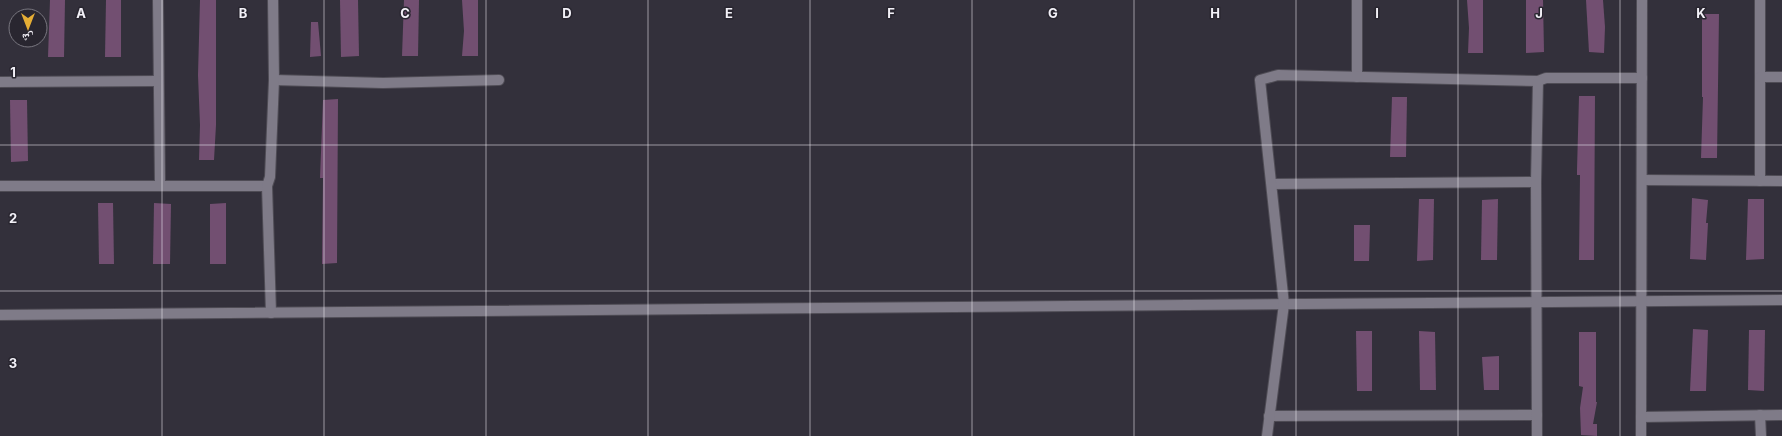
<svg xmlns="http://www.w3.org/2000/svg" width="1782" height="436" font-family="Inter,'Noto Naskh Arabic',sans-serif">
	<rect width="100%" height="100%" fill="#33303b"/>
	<g fill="#724f71">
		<polygon points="50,0 65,0 64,57 48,57"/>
		<polygon points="106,0 121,0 121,57 105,57"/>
		<polygon points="200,0 216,0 216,125 214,160 199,160 200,125 198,75"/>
		<polygon points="340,0 358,0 359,56 341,57"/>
		<polygon points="404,0 419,0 418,56 402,56"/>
		<polygon points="462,0 478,0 478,56 462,56 464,31"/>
		<polygon points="1467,0 1483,0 1483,53 1468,53 1469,28"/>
		<polygon points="1526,0 1543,0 1544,52 1526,53"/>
		<polygon points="1586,0 1603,0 1605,27 1604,53 1589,52"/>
		<polygon points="1702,14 1719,14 1717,158 1701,158 1703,97 1702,97"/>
		<polygon points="311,22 318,22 321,56 310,57"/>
		<polygon points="1579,96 1595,96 1594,260 1579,260 1580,175 1577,175 1577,170"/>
		<polygon points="1392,97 1407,97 1406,157 1390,157"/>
		<polygon points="338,99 337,263 322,264 323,178 320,178 323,100"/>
		<polygon points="10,100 27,100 28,161 11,162"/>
		<polygon points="1692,198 1708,200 1706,223 1708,223 1706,260 1690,259"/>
		<polygon points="1419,199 1434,199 1433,260 1417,261"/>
		<polygon points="1498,199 1497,260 1481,260 1482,200"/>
		<polygon points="1748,199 1764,199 1764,259 1746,260"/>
		<polygon points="98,203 113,203 114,264 99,264"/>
		<polygon points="154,203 171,204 170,264 153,264"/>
		<polygon points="226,203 226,264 210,264 210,204"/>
		<polygon points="1354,225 1370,225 1369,261 1354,261"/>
		<polygon points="1693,329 1708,330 1706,391 1690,391"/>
		<polygon points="1749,330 1765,330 1764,391 1748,390"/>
		<polygon points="1356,331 1372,331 1372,391 1357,391"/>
		<polygon points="1419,331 1435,332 1436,390 1420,390"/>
		<polygon points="1579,332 1596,332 1596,402 1597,402 1593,424 1597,424 1597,436 1581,435 1580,408 1583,387 1579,386"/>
		<polygon points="1499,356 1499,390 1484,390 1482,357"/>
	</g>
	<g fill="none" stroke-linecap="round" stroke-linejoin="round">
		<defs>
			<g id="street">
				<polyline points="158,0 160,186"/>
				<polyline points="1357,0 1357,77"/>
				<polyline points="1760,0 1760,181"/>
				<polyline points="1760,77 1782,77"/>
				<polyline points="274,80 383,83 499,80"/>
				<polyline points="0,82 158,81"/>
				<polyline points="1642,180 1782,181"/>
				<polyline points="1272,184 1536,182"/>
				<polyline points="0,186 267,186"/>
				<polyline points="271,313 267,186 270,177 274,80 273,0"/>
				<polyline points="0,315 1782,300"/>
				<polyline points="1760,415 1761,436"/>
				<polyline points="1269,416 1537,415"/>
				<polyline points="1641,417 1782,415"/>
				<polyline points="1267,436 1284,304 1260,80 1278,75 1538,81 1546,78 1642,78"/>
				<polyline points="1537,436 1536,182 1538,81"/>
				<polyline points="1641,436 1642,0"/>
			</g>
		</defs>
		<use href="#street" stroke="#4f4c55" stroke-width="12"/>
		<use href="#street" stroke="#7f7b88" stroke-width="10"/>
	</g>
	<path fill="none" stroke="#f2f0f7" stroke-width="1" stroke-opacity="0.55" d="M162 0V436M324 0V436M486 0V436M648 0V436M810 0V436M972 0V436M1134 0V436M1296 0V436M1458 0V436M1620 0V436M0 145H1782M0 291H1782"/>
	<g font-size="13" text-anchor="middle" font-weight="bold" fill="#f2f0f7" stroke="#292630" stroke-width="3" stroke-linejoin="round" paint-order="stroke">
		<text x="81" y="18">A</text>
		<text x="243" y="18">B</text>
		<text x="405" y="18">C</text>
		<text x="567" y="18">D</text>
		<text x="729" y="18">E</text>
		<text x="891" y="18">F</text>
		<text x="1053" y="18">G</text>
		<text x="1215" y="18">H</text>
		<text x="1377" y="18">I</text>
		<text x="1539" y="18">J</text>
		<text x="1701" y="18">K</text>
		<text x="13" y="77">1</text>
		<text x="13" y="223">2</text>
		<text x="13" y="368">3</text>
	</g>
	<g transform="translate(28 28) rotate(180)"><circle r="19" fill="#292630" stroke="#797780"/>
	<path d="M0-3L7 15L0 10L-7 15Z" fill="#e5ad35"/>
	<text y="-6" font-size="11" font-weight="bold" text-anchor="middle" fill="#f2f0f7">ش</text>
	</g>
</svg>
